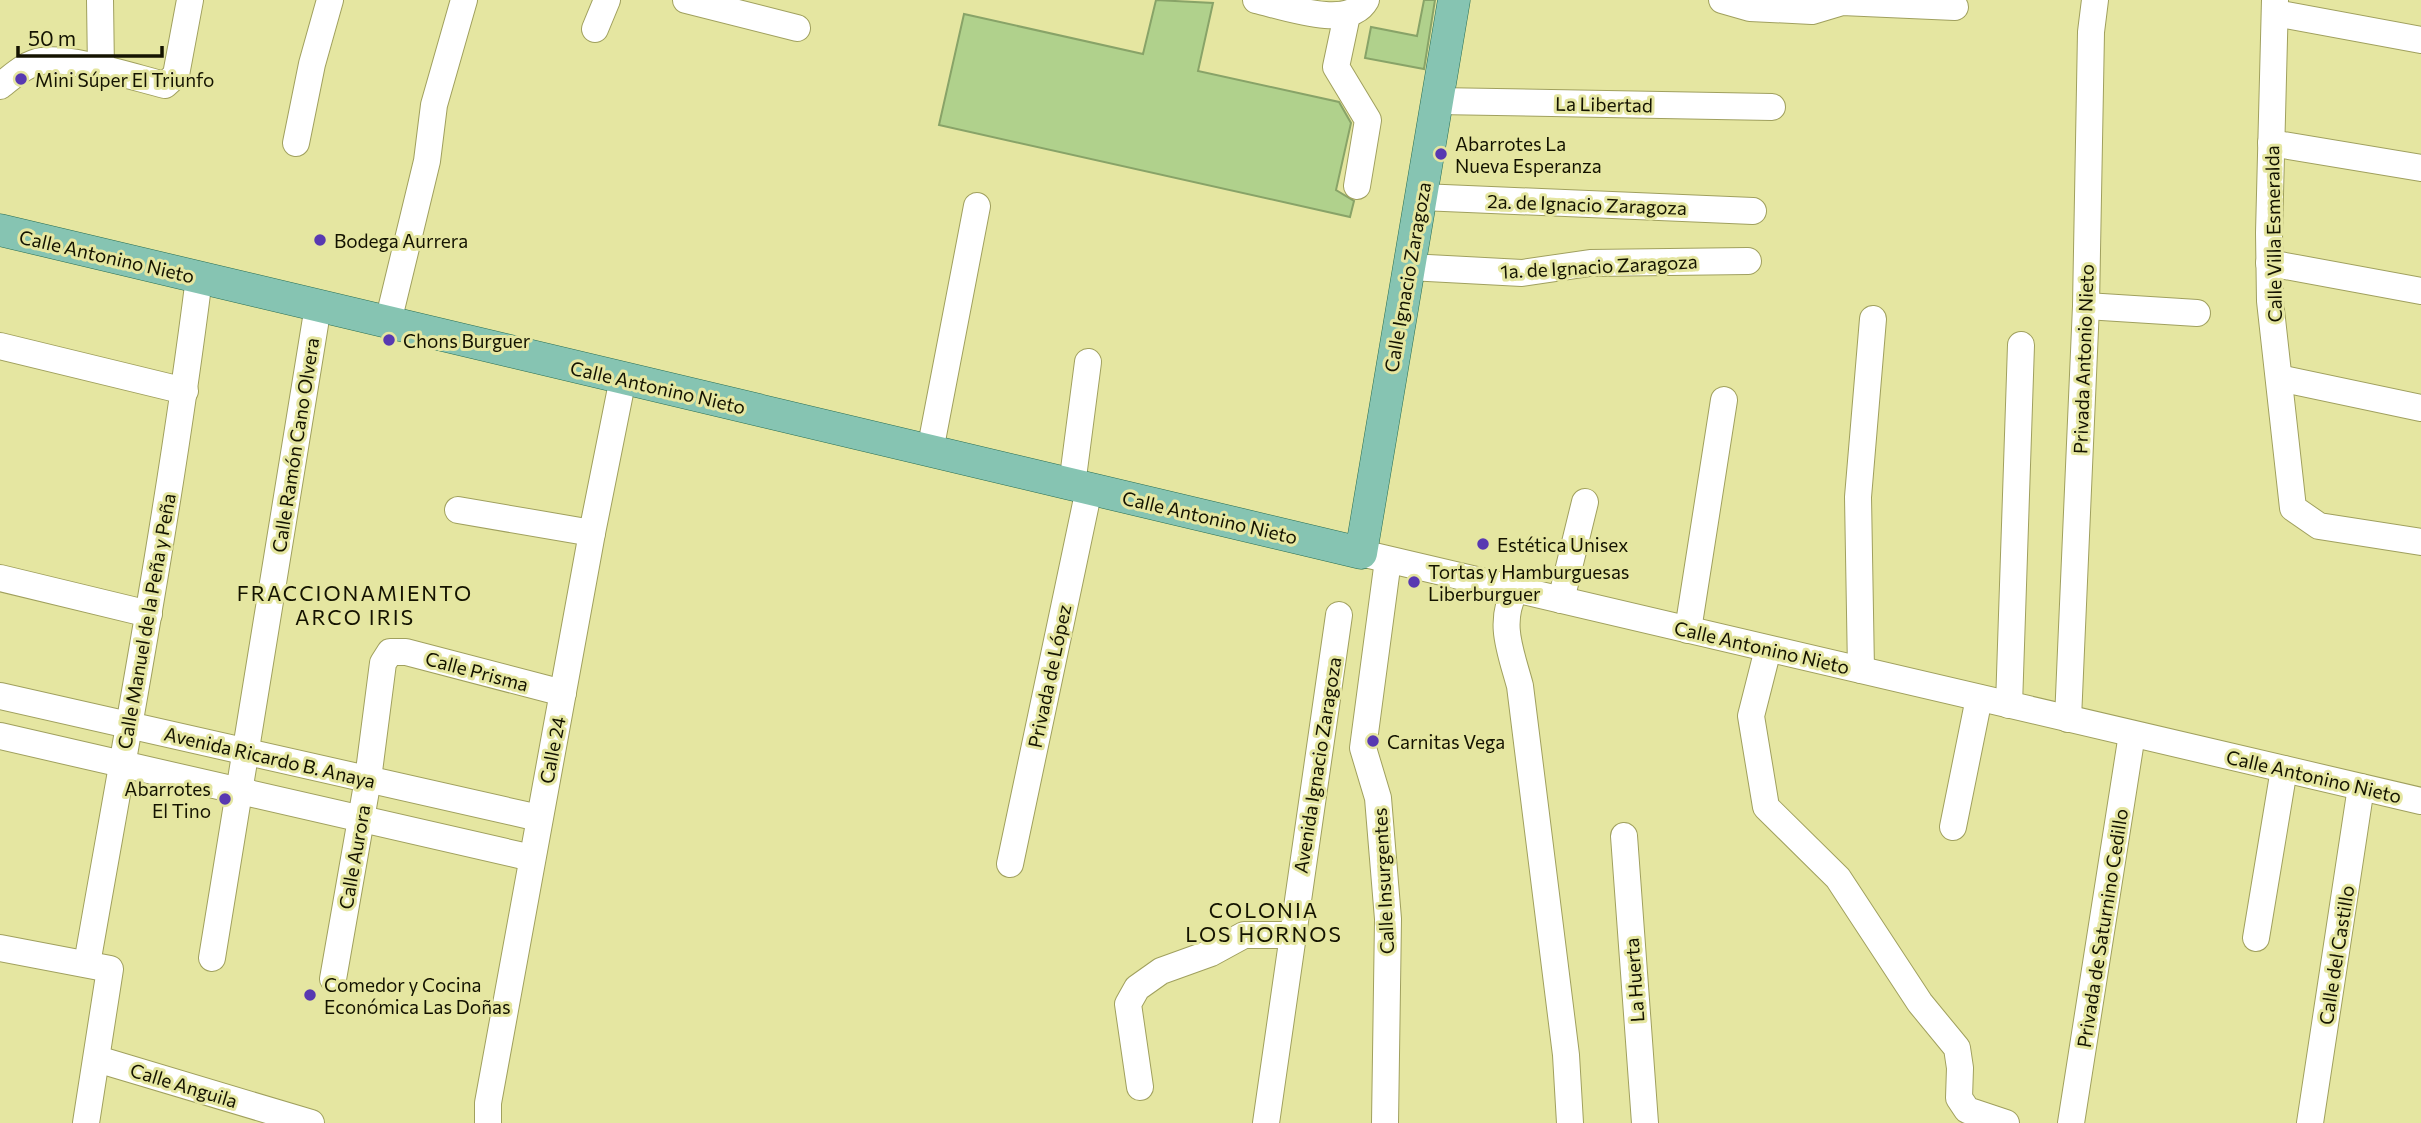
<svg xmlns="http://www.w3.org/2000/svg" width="2421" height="1123" font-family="Commissioner,sans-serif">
	<rect width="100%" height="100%" fill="#e5e6a1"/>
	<g fill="#b0d18c" stroke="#88a368" stroke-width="2">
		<polygon points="1156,0 1213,3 1198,71 1339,102 1351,123 1336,190 1354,201 1350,217 939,125 964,14 1143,54"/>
		<polygon points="1424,0 1435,0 1424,69 1365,58 1371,27 1417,36"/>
	</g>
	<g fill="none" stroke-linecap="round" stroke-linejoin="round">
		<defs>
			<g id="minor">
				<polyline points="100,0 101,70"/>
				<polyline points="686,0 797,28"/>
				<path d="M1256 0C1283 6 1349 31 1366 0"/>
				<polyline points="1722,0 1750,8 1812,11 1842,2 1955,7"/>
				<polyline points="2275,0 2269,233 2270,301 2293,508 2319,526 2421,542"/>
				<polyline points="2275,13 2421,40"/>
				<polyline points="1347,15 1336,67 1368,120 1357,186"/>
				<polyline points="595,29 607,0"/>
				<path d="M0 86C12 77 26 63 42 61 69 56 136 78 165 85L176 75 190 0"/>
				<polyline points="1437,101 1772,107"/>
				<polyline points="296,143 312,64 330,0"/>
				<polyline points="2271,143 2421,168"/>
				<polyline points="1421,197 1753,211"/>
				<polyline points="2269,263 2421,291"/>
				<polyline points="1409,267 1522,273 1590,263 1748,261"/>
				<polyline points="2086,306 2197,313"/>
				<polyline points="388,322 427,161 434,105 464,0"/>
				<polyline points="0,346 185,391"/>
				<polyline points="2279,378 2421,408"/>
				<polyline points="930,451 977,206"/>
				<polyline points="1072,485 1088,362"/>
				<polyline points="458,510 592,533"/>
				<polyline points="1361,553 2421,801"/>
				<polyline points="0,578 149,614"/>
				<path d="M1516 589C1497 622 1511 652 1520 686L1566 1055 1570 1123"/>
				<polyline points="1561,600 1585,502"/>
				<polyline points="1688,630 1724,400"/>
				<polyline points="1768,649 1751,716 1766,807 1838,878 1920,1003 1957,1048 1960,1068 1959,1098 1967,1110 2006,1123"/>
				<polyline points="1861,670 1858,497 1873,319"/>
				<polyline points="0,696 539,818"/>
				<polyline points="2009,705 2021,345"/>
				<polyline points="2068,719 2086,306 2091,32 2095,0"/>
				<polyline points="0,736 532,858"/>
				<polyline points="1953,827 1979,698"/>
				<polyline points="1624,836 1645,1123"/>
				<polyline points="1010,864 1089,489"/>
				<polyline points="2256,938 2284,769"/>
				<polyline points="0,948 110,969 86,1123"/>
				<polyline points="212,958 318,306"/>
				<path d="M87 964C127 735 170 508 199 278"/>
				<polyline points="333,979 368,779 383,663 390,652 406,652 563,693"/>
				<polyline points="97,1059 311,1123"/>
				<polyline points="1140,1087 1128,1004 1137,988 1161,971 1211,953 1244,935 1291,935"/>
				<polyline points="488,1123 488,1103 592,533 623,378"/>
				<polyline points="1266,1123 1339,615"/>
				<polyline points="1385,1123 1388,919 1378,798 1363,748 1388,560"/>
				<polyline points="2071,1123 2132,734"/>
				<polyline points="2310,1123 2361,787"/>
			</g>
			<polyline id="major" points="0,230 1361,553 1454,0"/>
		</defs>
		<use href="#minor" stroke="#a0a05e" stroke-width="28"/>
		<use href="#major" stroke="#296d52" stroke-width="33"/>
		<use href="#minor" stroke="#fff" stroke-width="26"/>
		<use href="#major" stroke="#86c4b2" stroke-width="32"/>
	</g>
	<g fill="#5839b1" stroke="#e5e6a1" stroke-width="2.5">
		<circle cx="21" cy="79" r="7"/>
		<circle cx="1441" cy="154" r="7"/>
		<circle cx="320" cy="240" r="7"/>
		<circle cx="389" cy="340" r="7"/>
		<circle cx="1483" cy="544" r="7"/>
		<circle cx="1414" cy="582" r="7"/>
		<circle cx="1373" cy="741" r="7"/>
		<circle cx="225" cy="799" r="7"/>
		<circle cx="310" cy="995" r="7"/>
	</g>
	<g text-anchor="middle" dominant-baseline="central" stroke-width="6" stroke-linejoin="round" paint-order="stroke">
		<g font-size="19" fill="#141300" stroke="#e5e6a1" text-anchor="start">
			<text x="35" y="79">Mini Súper El Triunfo</text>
			<text x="1455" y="143">Abarrotes La<tspan x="1455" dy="22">Nueva Esperanza</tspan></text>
			<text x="334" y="240">Bodega Aurrera</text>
			<text x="403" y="340">Chons Burguer</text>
			<text x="1497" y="544">Estética Unisex</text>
			<text x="1428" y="571">Tortas y Hamburguesas<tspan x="1428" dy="22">Liberburguer</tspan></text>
			<text x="1387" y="741">Carnitas Vega</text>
			<text x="211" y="788" text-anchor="end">Abarrotes<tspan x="211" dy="22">El Tino</tspan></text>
			<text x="324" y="984">Comedor y Cocina<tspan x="324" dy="22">Económica Las Doñas</tspan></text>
		</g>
		<g font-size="19" fill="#141300" stroke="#e5e6a1">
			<text transform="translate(1604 104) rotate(1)">La Libertad</text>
			<text transform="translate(1587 204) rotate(2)">2a. de Ignacio Zaragoza</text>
			<text transform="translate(2273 234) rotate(-91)">Calle Villa Esmeralda</text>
			<text transform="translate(107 256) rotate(13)">Calle Antonino Nieto</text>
			<text transform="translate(1599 266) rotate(-3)">1a. de Ignacio Zaragoza</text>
			<text transform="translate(1407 277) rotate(-80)">Calle Ignacio Zaragoza</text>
			<text transform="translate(2083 359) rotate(-88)">Privada Antonio Nieto</text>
			<text transform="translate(658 387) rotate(13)">Calle Antonino Nieto</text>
			<text transform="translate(295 445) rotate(-81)">Calle Ramón Cano Olvera</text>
			<text transform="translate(1210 517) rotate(13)">Calle Antonino Nieto</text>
			<text transform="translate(146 621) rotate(-80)">Calle Manuel de la Peña y Peña</text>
			<text transform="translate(1762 647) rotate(13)">Calle Antonino Nieto</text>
			<text transform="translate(477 671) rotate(15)">Calle Prisma</text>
			<text transform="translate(1049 676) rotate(-78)">Privada de López</text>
			<text transform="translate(552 750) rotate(-79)">Calle 24</text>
			<text transform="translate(270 757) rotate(13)">Avenida Ricardo B. Anaya</text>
			<text transform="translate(1317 765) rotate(-81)">Avenida Ignacio Zaragoza</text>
			<text transform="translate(2314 776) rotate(13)">Calle Antonino Nieto</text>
			<text transform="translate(354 857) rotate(-80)">Calle Aurora</text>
			<text transform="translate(1383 881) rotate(-93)">Calle Insurgentes</text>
			<text transform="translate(2102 928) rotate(-81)">Privada de Saturnino Cedillo</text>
			<text transform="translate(2336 955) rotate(-81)">Calle del Castillo</text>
			<text transform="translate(1634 980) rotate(-94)">La Huerta</text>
			<text transform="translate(184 1085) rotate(17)">Calle Anguila</text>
		</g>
		<g font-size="21" letter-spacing="2" fill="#141300" stroke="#e5e6a1">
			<text x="355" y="592">FRACCIONAMIENTO<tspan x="355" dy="24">ARCO IRIS</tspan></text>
			<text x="1264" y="909">COLONIA<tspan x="1264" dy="24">LOS HORNOS</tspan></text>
		</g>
	</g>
	<path d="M18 46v10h144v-10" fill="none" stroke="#141300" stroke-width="3.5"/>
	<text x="28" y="46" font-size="21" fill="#141300" stroke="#e5e6a1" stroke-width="5" paint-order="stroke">50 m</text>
</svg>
